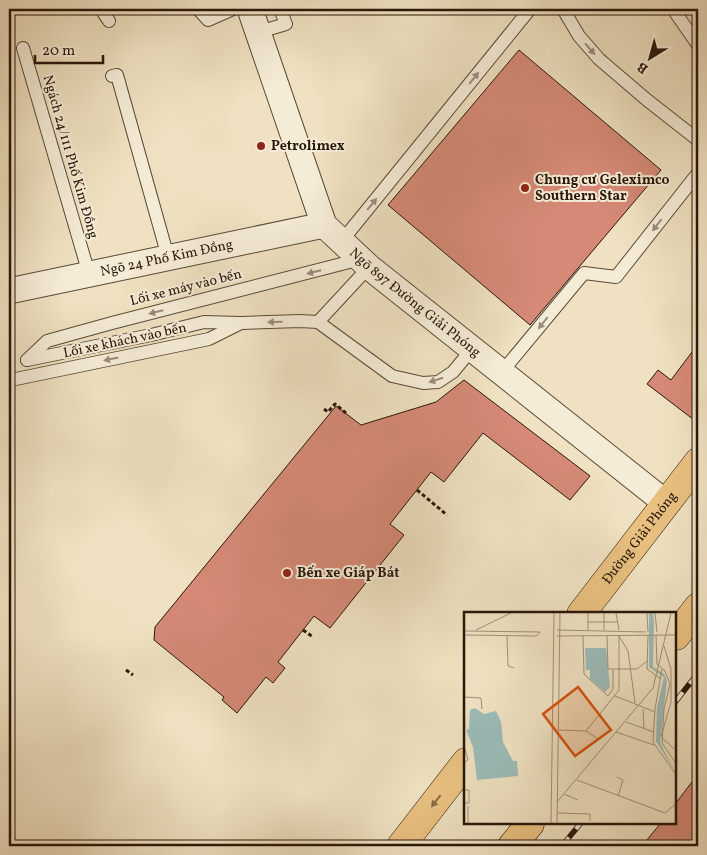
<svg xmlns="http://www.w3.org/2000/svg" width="707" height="855" font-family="Vollkorn,serif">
	<rect width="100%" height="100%" fill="#efe1c1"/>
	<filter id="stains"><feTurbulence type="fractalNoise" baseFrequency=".004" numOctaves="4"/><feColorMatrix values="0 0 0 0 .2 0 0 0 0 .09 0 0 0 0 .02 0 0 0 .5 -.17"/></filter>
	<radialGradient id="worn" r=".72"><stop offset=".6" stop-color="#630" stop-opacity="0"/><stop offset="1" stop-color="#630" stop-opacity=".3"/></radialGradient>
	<g fill="#d58976" stroke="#29170a">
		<polygon points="519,50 661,170 530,325 388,205"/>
		<polygon points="698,344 698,423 647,384 658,370 671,380"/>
		<polygon points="464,380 590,476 570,500 483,433 444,482 431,472 390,524 404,535 330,628 314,616 278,662 285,668 273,683 266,677 237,713 222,700 224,697 154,640 155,627 336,406 361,425 436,402"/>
		<polygon points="698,774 698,846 642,846 660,824 676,824 676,803"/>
	</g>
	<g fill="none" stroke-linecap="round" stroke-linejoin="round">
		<defs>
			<g id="lane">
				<polyline points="101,9 109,21"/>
				<polyline points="198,9 208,20 233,9"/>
				<polyline points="563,9 579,36 599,59 647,100 698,140"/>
				<polyline points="673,9 698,45"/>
				<polyline points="259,32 286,24 280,9"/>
				<polyline points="23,48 89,274"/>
				<polyline points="112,76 117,75 168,257"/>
				<polyline points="341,242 530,9"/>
				<polyline points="318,322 369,267"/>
				<polyline points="27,360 151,335 204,322 241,323 300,321 318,322 392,376 423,383 438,382 453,372 472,349"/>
				<polyline points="27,360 47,341 112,323 361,259"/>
				<polyline points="501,373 584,273 616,277 698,173"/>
				<polyline points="11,380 209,339 239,324"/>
			</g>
			<g id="street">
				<path id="s1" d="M250 9 324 225 369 267 666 503"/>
				<path id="s2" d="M9 291 324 225"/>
			</g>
			<g id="primary">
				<path id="s3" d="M581 614 698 462"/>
				<polyline points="676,636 698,607"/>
				<polyline points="401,846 466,762"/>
				<polyline points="512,846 530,824"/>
			</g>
		</defs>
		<use href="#lane" stroke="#5a4a38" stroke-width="14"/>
		<use href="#street" stroke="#5a4a38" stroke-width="27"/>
		<use href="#primary" stroke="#29170a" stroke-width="29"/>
		<g stroke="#29170a" stroke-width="3" stroke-dasharray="4 2.5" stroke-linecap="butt">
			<polyline points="324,409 328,412 335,404 346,413"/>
			<polyline points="417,490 447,515"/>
			<polyline points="303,630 313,637"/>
			<polyline points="126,670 133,675"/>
		</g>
		<use href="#lane" stroke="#f5ecd7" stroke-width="12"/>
		<use href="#street" stroke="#f5ecd7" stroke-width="25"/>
		<use href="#primary" stroke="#e8c080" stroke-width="28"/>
		<defs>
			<g id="rail">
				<polyline points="676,701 698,673"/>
				<polyline points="562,846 580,824"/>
			</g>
		</defs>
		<use href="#rail" stroke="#29170a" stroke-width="5.5"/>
		<use href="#rail" stroke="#f5ecd7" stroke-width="4" stroke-dasharray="11" stroke-linecap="butt"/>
	</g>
	<defs><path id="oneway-solid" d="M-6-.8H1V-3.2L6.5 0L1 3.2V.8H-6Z" transform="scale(1.25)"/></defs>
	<g fill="#998c7b">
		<use href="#oneway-solid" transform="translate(590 49) rotate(49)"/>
		<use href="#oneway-solid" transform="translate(474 78) rotate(-51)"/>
		<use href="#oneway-solid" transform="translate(372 204) rotate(-51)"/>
		<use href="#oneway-solid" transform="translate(657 225) rotate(128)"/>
		<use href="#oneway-solid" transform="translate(314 272) rotate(166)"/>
		<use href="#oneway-solid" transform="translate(156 312) rotate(166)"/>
		<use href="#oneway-solid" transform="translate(275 322) rotate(178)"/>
		<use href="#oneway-solid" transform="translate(543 323) rotate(129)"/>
		<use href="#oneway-solid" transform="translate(111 359) rotate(168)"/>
		<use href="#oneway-solid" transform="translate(436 380) rotate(163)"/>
	</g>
	<use fill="#886c45" href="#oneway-solid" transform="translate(436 801) rotate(128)"/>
	<g fill="#8f2418" stroke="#f5ecd7" stroke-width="2">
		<circle cx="261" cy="146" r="5"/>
		<circle cx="525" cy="188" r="5"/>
		<circle cx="287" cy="573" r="5"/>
	</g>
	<g text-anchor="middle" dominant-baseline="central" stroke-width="4" stroke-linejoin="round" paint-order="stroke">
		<g font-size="14" font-weight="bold" fill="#29170a" stroke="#f5ecd7" text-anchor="start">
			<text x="271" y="146">Petrolimex</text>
			<text x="535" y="180">Chung cư Geleximco<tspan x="535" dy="16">Southern Star</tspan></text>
			<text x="297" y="573">Bến xe Giáp Bát</text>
		</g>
		<g font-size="14" fill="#29170a" stroke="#f5ecd7">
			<text transform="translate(70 157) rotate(74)">Ngách 24/111 Phố Kim Đồng</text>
			<text stroke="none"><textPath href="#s2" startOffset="161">Ngõ 24 Phố Kim Đồng</textPath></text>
			<text transform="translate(186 288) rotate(-14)">Lối xe máy vào bến</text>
			<text stroke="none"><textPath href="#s1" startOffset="348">Ngõ 897 Đường Giải Phóng</textPath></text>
			<text transform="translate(125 341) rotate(-12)">Lối xe khách vào bến</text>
			<text stroke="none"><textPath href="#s3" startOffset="96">Đường Giải Phóng</textPath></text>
		</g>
	</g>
	<g transform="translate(464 612)">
		<rect width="212" height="212" fill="#efe1c1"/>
		<path d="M185 1H189L190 9 189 55 200 62 203 69 196 131 212 161 192 129 193 96 200 65 185 55ZM121 36H142L146 75 141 80 126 67V58H122ZM11 96 20 102 32 99 37 110 39 130 49 149H53L54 164 13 168 9 135 2 118 5 117 6 98Z" fill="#9bbcb9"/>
		<path fill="none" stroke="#a09078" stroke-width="1" d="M124 1V18M140 1V18M152 1 155 18M183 1 184 20M191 1 193 20M124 10H154M12 18 47 1M93 18 182 20M0 19 76 20 72 24 0 23M43 24 44 54 50 56M93 24 213 23M119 24 120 62 144 84 149 77V58M143 24 144 57H173L183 49M155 24 164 39 171 91M184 24 183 57 197 67M192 24 193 52 201 59 206 72 200 97 198 131 213 153M198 57 191 97 189 130 213 164M151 84 191 100M0 85 17 86 18 97M179 97 180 117M162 110 190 120M95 118 122 119 134 127M122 119 155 78V24M152 120 190 133M197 125 207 90V57L200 34M198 126 213 139M0 134 4 148 0 151M153 165 159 168 154 184M113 168 201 201M0 178H5V191H0M100 182 114 188M93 190 189 76 207 1M94 201 126 202V209M201 201 213 191M4 212V194M87 212 90 1M93 212 96 1"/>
		<path fill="#d5520c" fill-opacity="0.15" stroke="#d5520c" stroke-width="2.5" d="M114 75 147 118 111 144 79 102Z"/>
		<rect width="212" height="212" fill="none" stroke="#29170a" stroke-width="2.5"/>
	</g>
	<rect width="707" height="855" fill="none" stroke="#efe1c1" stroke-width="30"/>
	<rect x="10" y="10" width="687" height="835" fill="none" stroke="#29170a" stroke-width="2.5"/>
	<rect x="15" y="15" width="677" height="825" fill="none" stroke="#29170a"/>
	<g transform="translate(650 58) rotate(217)" stroke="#f5ecd7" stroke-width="4" paint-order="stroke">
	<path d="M0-4L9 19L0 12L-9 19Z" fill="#29170a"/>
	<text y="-8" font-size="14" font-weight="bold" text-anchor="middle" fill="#29170a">B</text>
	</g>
	<path d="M35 55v8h68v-8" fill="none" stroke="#29170a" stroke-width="2.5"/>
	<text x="42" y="55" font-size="15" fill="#29170a" stroke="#f5ecd7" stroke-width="4" paint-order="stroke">20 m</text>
	<rect width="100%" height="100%" filter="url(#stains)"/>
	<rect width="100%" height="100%" fill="url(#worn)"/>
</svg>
